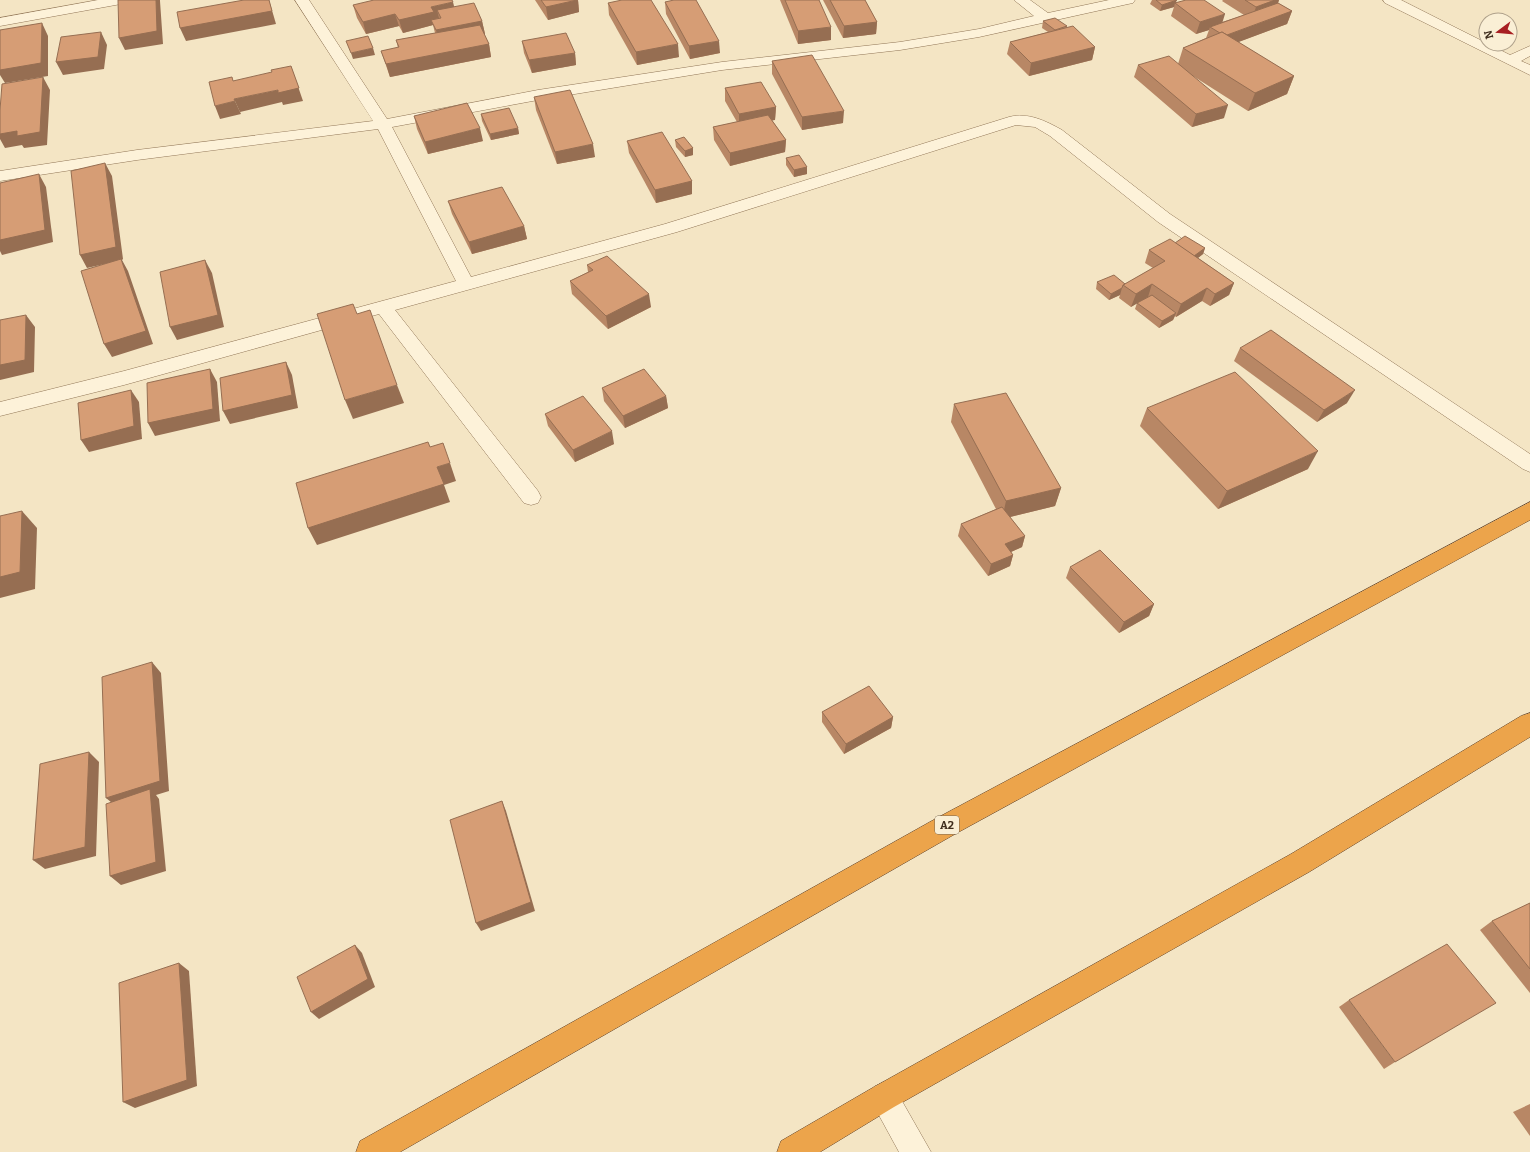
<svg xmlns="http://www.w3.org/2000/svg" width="1530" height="1152" font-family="Bitter,serif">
	<rect width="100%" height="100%" fill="#f4e5c4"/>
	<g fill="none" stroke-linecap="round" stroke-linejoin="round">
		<defs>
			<g id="minor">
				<polygon points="98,0 128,0 126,3 121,4 0,26 0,18"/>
				<path d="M295 0H309L387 119 538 90 722 62 900 42 979 29 1034 16 1014 0H1030L1048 13 1109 0H1135L1133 3 1128 4 979 37 900 50 722 70 538 100 392 127 471 277 665 224 1009 117C1028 112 1046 121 1062 130L1170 214 1530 454V472L1523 469 1158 222 1050 136 1035 127 1016 125 677 232 395 310 538 491 541 497 538 503 531 505 524 503 379 314 124 385 0 416V402L124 371 456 281 378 129 137 160 0 181V171L137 150 373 121Z"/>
				<polygon points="1383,0 1401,0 1510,55 1530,46 1530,56 1521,61 1530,65 1530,75 1385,3"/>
				<polygon points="884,1082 894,1087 931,1152 899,1152 869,1097 874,1087"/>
			</g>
			<g id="highway">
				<polygon points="1530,502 1530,520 955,834 400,1152 356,1152 360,1141 937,818"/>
				<polygon points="1530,713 1530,737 1309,872 894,1107 820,1152 777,1152 781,1141 874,1087 1291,854 1521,716"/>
			</g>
		</defs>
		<use href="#minor" stroke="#917657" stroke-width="1"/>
		<use href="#highway" stroke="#5f432c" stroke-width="1"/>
		<use href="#minor" fill="#fdf2d9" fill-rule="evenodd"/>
		<use href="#highway" fill="#eca44b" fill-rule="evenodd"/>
	</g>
	<g fill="#b88765">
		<polygon points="535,0 578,0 579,12 548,20"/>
		<polygon points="780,0 819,0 831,40 798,44"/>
		<polygon points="823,0 865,0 877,22 876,34 843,38"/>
		<polygon points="1152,0 1176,0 1176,3 1222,22 1244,15 1222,1 1223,0 1279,0 1278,3 1292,11 1287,24 1238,42 1294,76 1287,94 1248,111 1193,76 1224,118 1192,127 1134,77 1138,65 1178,64 1183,48 1206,38 1209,30 1196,34 1171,16 1174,7 1160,11 1150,4"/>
		<polygon points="665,2 720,53 690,59 666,14"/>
		<polygon points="608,3 679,57 637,65 609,15"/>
		<polygon points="353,5 454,7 482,21 485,34 484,34 489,44 491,57 390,77 381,51 398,48 396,40 435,33 433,25 403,33 399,26 366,34 357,18"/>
		<polygon points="1043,21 1067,26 1067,28 1095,47 1092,60 1029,76 1007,54 1010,42 1048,32 1042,28"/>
		<polygon points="522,41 575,53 576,65 532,73 524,53"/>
		<polygon points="772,61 843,123 802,130 772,74"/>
		<polygon points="725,88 776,107 775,120 772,120 786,140 785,152 730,166 714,140 713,127 737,122 725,101"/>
		<polygon points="534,97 595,157 557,164 536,110"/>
		<polygon points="481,114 518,128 519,134 491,140 482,121"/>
		<polygon points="414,116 483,141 428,154 417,129"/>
		<polygon points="675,140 693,148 693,155 685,157 676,147"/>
		<polygon points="627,141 692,181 692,194 656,203 629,153"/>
		<polygon points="786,158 807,167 807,174 794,177 786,165"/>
		<polygon points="448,201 524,226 527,239 472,254 452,214"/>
		<polygon points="1175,243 1205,248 1203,254 1198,258 1234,283 1229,295 1210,306 1202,301 1176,317 1175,316 1173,320 1159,328 1135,309 1137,303 1131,307 1119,298 1120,295 1109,300 1096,289 1097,282 1125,284 1153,268 1145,263 1149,250"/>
		<polygon points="587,265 651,307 608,329 572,294 570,281 588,272"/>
		<polygon points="1240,348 1347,403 1317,422 1234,361"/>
		<polygon points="602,388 666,396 668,408 625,428 604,401"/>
		<polygon points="954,404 1061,488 1055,506 1010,517 1025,536 1022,547 1011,552 1013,555 1010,566 988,576 958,536 961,524 996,509 951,422"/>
		<polygon points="1147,408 1308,469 1218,509 1140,426"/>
		<polygon points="545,414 614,444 575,462 548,426"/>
		<polygon points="1070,567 1154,604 1149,616 1119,633 1066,578"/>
		<polygon points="822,712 893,717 891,728 844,754 822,722"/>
		<polygon points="1530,903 1530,993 1480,930 1492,921"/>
		<polygon points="1349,1000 1395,1062 1384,1069 1339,1007"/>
		<polygon points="1530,1104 1530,1136 1513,1112"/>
	</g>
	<g fill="#966e52">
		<polygon points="156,0 160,0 160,1 163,44 125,50 119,38"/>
		<polygon points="269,0 276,24 186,41 180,28"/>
		<polygon points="578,0 579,12 548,20 546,7"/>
		<polygon points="1177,0 1175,4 1175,3 1174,7 1160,11 1162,5"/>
		<polygon points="1275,0 1279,0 1275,11 1252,19 1256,7"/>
		<polygon points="453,2 456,14 437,10 439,18 431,20 433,25 403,33 399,20 431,7"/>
		<polygon points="1292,11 1287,24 1220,49 1225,36"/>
		<polygon points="395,14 399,26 366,34 363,22"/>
		<polygon points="1225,14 1221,27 1210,27 1209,30 1196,34 1200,22"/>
		<polygon points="482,21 485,34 439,43 436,30"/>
		<polygon points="877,22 876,34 843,38 844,26"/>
		<polygon points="42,23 48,36 48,76 5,83 0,75 0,70"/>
		<polygon points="831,27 831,40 798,44 798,31"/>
		<polygon points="101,32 107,45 104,69 63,75 56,62"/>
		<polygon points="719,41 720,53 690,59 689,46"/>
		<polygon points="489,44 491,57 390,77 386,64"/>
		<polygon points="678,44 679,57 637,65 636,52"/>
		<polygon points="1095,47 1092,60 1029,76 1031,63"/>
		<polygon points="373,48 375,55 353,59 351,53"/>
		<polygon points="575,53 576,65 532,73 529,60"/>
		<polygon points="291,66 303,101 283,105 282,102 240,112 234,99 278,90"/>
		<polygon points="1294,76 1287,94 1248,111 1255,93"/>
		<polygon points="43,77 50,90 47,145 24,148 22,145 5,148 0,139 0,134"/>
		<polygon points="235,101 241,114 220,119 215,106"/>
		<polygon points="1228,105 1224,118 1192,127 1196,114"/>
		<polygon points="776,107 775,120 739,126 739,114"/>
		<polygon points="844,111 843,123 802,130 802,117"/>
		<polygon points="480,128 483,141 428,154 425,142"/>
		<polygon points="518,128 519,134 491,140 490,134"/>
		<polygon points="786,140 785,152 730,166 730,153"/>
		<polygon points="593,144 595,157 557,164 555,152"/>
		<polygon points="693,148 693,155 685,157 685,151"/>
		<polygon points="105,163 112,176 123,259 122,260 128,271 153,344 112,357 104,344 122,260 87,268 80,255"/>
		<polygon points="807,167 807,174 794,177 794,170"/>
		<polygon points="39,174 46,187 53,242 2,255 0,251 0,240"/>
		<polygon points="692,181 692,194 656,203 655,190"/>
		<polygon points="524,226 527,239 472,254 469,242"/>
		<polygon points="1205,248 1203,254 1190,264 1192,257"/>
		<polygon points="205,260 212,273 224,327 177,340 170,327"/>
		<polygon points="1234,283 1229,295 1210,306 1215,294"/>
		<polygon points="1152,284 1148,297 1131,307 1136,294"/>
		<polygon points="1122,288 1120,295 1109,300 1111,294"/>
		<polygon points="1207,288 1202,301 1176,317 1181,304"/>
		<polygon points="649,294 651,307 608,329 606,316"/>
		<polygon points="1176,313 1173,320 1159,328 1162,321"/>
		<polygon points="26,315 35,327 34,372 0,380 0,394 0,365"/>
		<polygon points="286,362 292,375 298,408 230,424 223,411"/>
		<polygon points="210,369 217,382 220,421 155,436 148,423"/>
		<polygon points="397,385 404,403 353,419 345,400"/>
		<polygon points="131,390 139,402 142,439 89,452 81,440"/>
		<polygon points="1355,390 1347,403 1317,422 1324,410"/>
		<polygon points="666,396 668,408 625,428 623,416"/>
		<polygon points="612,431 614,444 575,462 573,450"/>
		<polygon points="1318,451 1308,469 1218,509 1227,491"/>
		<polygon points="450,463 456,481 444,485 450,502 317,545 308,528 437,467"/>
		<polygon points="1061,488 1055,506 1002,519 1006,501"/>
		<polygon points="22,511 37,528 35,589 0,598 0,577"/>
		<polygon points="1025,536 1022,547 1002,556 1005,544"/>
		<polygon points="1013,555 1010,566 988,576 991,564"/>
		<polygon points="1154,604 1149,616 1119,633 1124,622"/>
		<polygon points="152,662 161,673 169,791 156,795 159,799 166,871 121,885 110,876 117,807 106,798"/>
		<polygon points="893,717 891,728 844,754 846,744"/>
		<polygon points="89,752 99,762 96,856 45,869 33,860"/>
		<polygon points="502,801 506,811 535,911 481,931 476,923"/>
		<polygon points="355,945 362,953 375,987 319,1019 311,1012"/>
		<polygon points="179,963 189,971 197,1086 135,1108 123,1102"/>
	</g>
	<g fill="#d69d75" stroke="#966e52">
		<polygon points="118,0 156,0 157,31 119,38"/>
		<polygon points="244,0 269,0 272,11 180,28 177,12"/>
		<polygon points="374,0 452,0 453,2 431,7 434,12 399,20 395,14 363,22 353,5"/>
		<polygon points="541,0 577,0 546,7"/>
		<polygon points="622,0 651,0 678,44 636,52 608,3"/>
		<polygon points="674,0 696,0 719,41 689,46 665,2"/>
		<polygon points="785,0 819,0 831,27 798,31"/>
		<polygon points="830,0 865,0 877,22 844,26"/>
		<polygon points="1156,0 1177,0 1162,5"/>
		<polygon points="1186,0 1204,0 1225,14 1200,22 1175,3"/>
		<polygon points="1245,0 1275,0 1256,7"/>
		<polygon points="474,3 482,21 436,30 431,20 441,18 437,10"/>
		<polygon points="1278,3 1292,11 1227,35 1222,32 1220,33 1210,27"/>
		<polygon points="1055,18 1067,26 1055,30 1043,21"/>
		<polygon points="42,23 41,63 0,70 0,30"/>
		<polygon points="480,25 489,44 386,64 381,51 399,47 396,40"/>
		<polygon points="1073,26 1095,47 1031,63 1010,42"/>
		<polygon points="101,32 98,57 56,62 61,37"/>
		<polygon points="1222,32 1294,76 1255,93 1183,48"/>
		<polygon points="566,33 575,53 529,60 522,41"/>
		<polygon points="368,36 373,48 351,53 346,41"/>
		<polygon points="812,55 844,111 802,117 772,61"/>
		<polygon points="1169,56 1228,105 1196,114 1138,65"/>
		<polygon points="291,66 299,88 278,93 278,90 234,99 235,101 215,106 209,82 232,77 233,81 272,72 271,70"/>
		<polygon points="43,77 40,132 17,136 17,131 0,134 0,110 2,84"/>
		<polygon points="761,82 776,107 739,114 725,88"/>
		<polygon points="570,90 593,144 555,152 534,97"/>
		<polygon points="467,103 480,128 425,142 414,116"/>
		<polygon points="509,108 518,128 490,134 481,114"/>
		<polygon points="768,115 786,140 730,153 713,127"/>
		<polygon points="662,132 692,181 655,190 627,141"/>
		<polygon points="684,137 693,148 685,151 675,140"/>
		<polygon points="799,155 807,167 794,170 786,158"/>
		<polygon points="105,163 116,247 80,255 71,171"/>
		<polygon points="39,174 45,230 0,240 0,183"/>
		<polygon points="502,187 524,226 469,242 448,201"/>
		<polygon points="1185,236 1205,248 1194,256 1175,243"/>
		<polygon points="1170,239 1234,283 1215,294 1207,288 1181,304 1152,284 1136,294 1123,285 1165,261 1149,250"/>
		<polygon points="607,256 649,294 606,316 570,281 593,270 587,265"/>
		<polygon points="121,259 146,331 104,344 81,271"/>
		<polygon points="205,260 218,315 170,327 160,272"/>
		<polygon points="1114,275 1125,284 1123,285 1122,288 1111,294 1097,282"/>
		<polygon points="1152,295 1176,313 1162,321 1137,303"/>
		<polygon points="353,304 357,314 370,310 397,385 345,400 317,314"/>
		<polygon points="26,315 25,360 0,365 0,320"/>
		<polygon points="1271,330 1355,390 1324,410 1240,348"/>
		<polygon points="286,362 292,395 223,411 220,378"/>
		<polygon points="210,369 213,409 148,423 147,383"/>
		<polygon points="644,369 666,396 623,416 602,388"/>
		<polygon points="1235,372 1318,451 1227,491 1147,408"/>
		<polygon points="131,390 134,426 81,440 78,403"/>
		<polygon points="1006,393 1061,488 1006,501 954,404"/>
		<polygon points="583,396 612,431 573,450 545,414"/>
		<polygon points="428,442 430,447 443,443 450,463 437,467 444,484 308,528 296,483"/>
		<polygon points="1002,507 1025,536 1005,544 1013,555 991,564 961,524"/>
		<polygon points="22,511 20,572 0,577 0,516"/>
		<polygon points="1100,550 1154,604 1124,622 1070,567"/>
		<polygon points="152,662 160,781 106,798 102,677"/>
		<polygon points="869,686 893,717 846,744 822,712"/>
		<polygon points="89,752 85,847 33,860 40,764"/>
		<polygon points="150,789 156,862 110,876 106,804"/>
		<polygon points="502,801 531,902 476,923 450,820"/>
		<polygon points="1530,903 1530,969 1492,921"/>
		<polygon points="1447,944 1496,1003 1395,1062 1349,1000"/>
		<polygon points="355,945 368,979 311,1012 297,977"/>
		<polygon points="179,963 187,1080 123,1102 119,983"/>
	</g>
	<g text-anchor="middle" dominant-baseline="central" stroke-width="4" stroke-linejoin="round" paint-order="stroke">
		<rect fill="#faefd5" stroke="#776754" stroke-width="1" x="935" y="816" width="24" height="18" rx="3"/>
		<g font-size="11" font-weight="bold" fill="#3f2d1d">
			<text x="947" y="825">A2</text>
		</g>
	</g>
	<g transform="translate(1498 32) rotate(254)"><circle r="19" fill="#faefd5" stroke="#afa18b"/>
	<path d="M0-3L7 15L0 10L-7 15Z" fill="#a81f22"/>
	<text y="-6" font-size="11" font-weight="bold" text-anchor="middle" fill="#3f2d1d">N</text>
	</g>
</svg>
